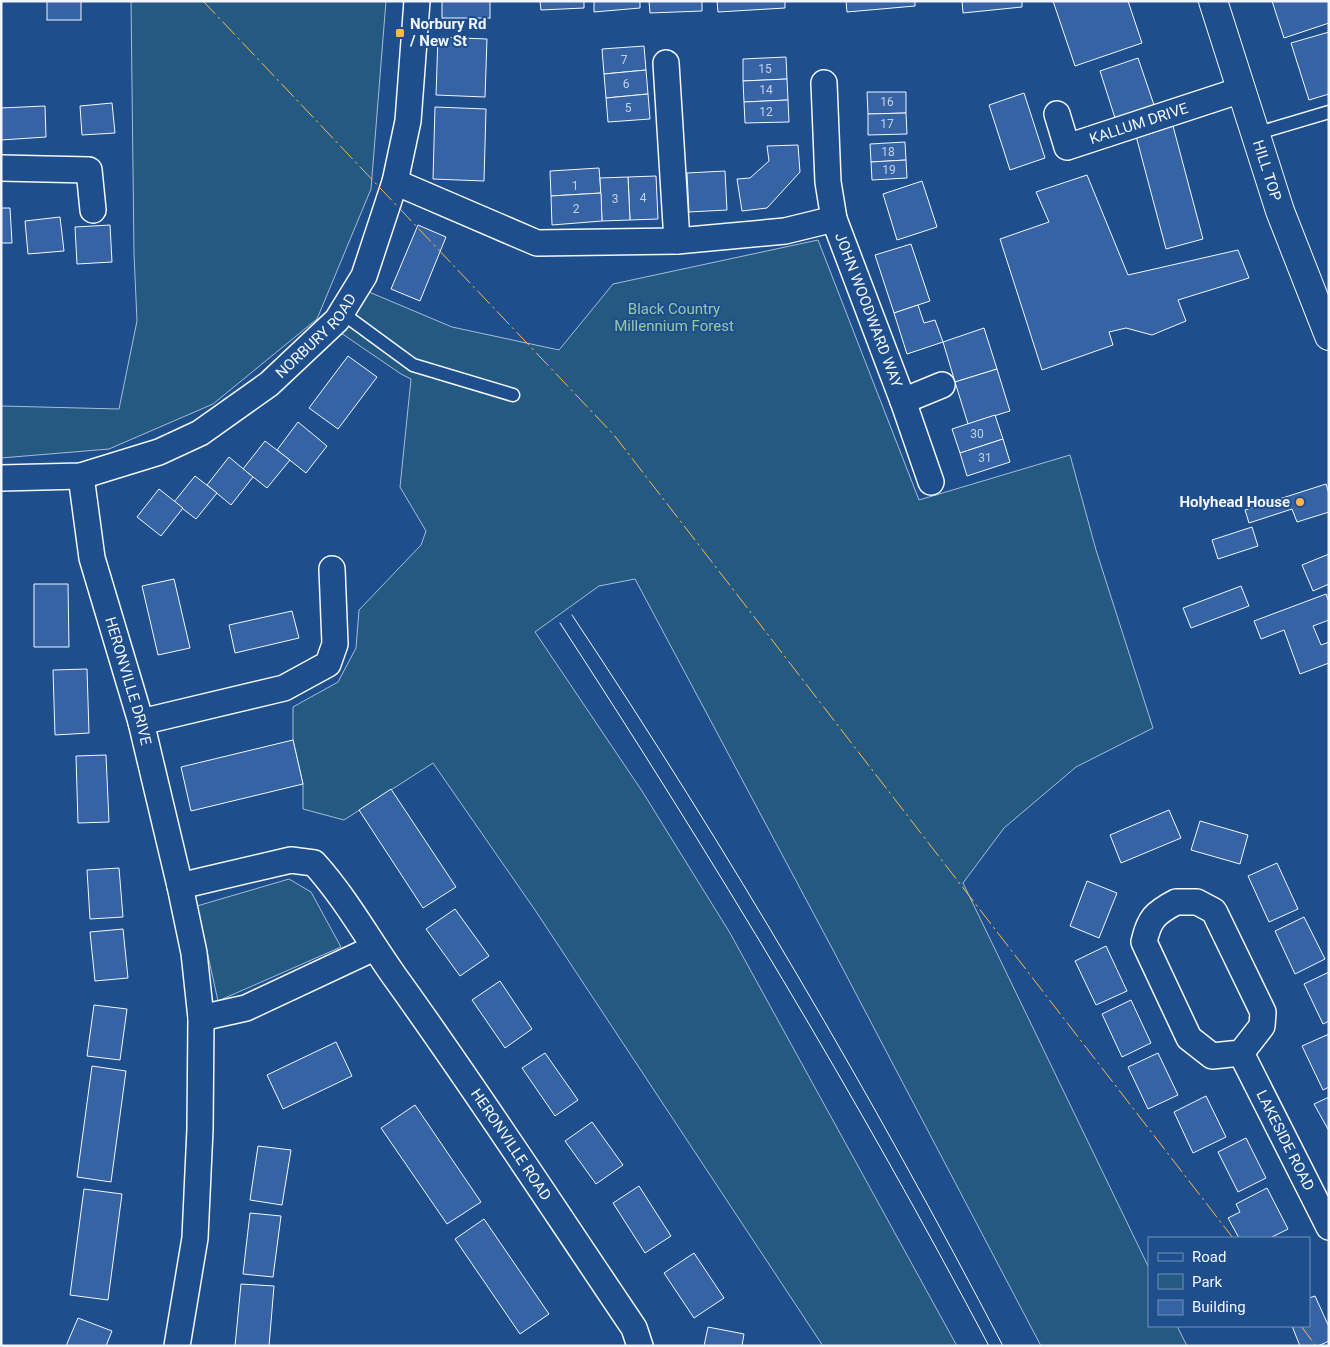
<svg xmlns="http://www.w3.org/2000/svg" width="1330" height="1347" font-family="Roboto,sans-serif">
	<rect width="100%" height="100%" fill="#1f4e8c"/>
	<g fill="#245a82" stroke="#a8bbd7">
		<polygon points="131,1 386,1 371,189 317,319 213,404 109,449 1,458 1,406 119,409 137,321 134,254"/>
		<polygon points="818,240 919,500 1070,455 1096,550 1153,728 1076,767 1004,828 963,883 1149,1268 1149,1326 1177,1326 1187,1346 1041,1346 833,950 635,579 599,586 535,632 642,791 730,933 957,1346 823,1346 535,910 433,763 344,820 303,809 303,784 293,740 293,707 338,682 356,648 359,610 421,545 426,531 400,487 411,379 401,374 341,333 369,292 452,327 559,350 613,284"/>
		<polygon points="289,879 311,892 341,947 218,1001 197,906"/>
	</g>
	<g fill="#3563a3" stroke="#f2f6ff">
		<rect x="47" y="1" width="34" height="19"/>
		<rect x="442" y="1" width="48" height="17"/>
		<polygon points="540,1 584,1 584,8 541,10"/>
		<polygon points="594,1 640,1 640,8 594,12"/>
		<polygon points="649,1 702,1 702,11 650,13"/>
		<polygon points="717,1 785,1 785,8 718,12"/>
		<polygon points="846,1 915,1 915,6 847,12"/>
		<polygon points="962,1 1022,1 1022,7 963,13"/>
		<polygon points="1053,1 1128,1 1142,43 1075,66"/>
		<polygon points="1272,1 1329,1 1329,23 1284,38"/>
		<polygon points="1329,32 1329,94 1309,100 1291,43"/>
		<polygon points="438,37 487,39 485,97 436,95"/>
		<polygon points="644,46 646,70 604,74 602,49"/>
		<polygon points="786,57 787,79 743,81 743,59"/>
		<polygon points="1138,58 1154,105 1115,118 1100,71"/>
		<polygon points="646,70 648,94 606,98 604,74"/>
		<polygon points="787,79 788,100 744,102 743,81"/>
		<polygon points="867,92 906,92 906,113 868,114"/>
		<polygon points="1024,93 1045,158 1010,170 989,105"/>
		<polygon points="648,94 650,119 608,122 606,98"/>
		<polygon points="788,100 789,122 745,123 744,102"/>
		<polygon points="112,103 115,133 82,135 80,106"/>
		<polygon points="45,106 46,137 1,140 1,108"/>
		<polygon points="435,107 486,109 484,181 433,179"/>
		<polygon points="906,113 907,134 868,135 868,114"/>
		<polygon points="1173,126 1203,239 1166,249 1136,136"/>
		<polygon points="905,142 906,160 871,162 870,144"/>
		<polygon points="798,145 800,172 767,208 742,211 737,179 750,178 769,161 767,146"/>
		<polygon points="906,160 907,178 872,180 871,162"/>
		<polygon points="599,168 601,193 551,196 550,171"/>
		<polygon points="725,171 727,210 689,212 687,173"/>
		<polygon points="1087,175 1128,275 1238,250 1249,278 1178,300 1186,321 1152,335 1126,328 1109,332 1113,345 1042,370 1000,239 1049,222 1036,192"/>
		<polygon points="656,176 658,219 630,220 628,177"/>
		<polygon points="628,177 630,220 602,221 600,178"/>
		<polygon points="922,181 937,227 897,240 883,194"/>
		<polygon points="601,193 602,221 552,225 551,196"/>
		<polygon points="1,208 10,208 12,243 1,243"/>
		<polygon points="60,217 64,251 28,254 25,221"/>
		<polygon points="110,225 112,262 77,264 75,227"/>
		<polygon points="418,225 446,237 420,301 391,289"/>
		<polygon points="911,244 930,301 894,313 875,255"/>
		<polygon points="918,305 924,323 935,320 943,342 907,354 894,313"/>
		<polygon points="984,328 997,369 955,382 943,342"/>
		<polygon points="348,356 377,377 338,429 309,408"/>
		<polygon points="997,369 1010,411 968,424 955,382"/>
		<polygon points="995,415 1003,439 960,453 952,429"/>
		<polygon points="298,422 327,446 306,473 277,450"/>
		<polygon points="1003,439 1010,462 967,476 960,453"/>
		<polygon points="265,441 290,460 267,488 243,469"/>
		<polygon points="229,457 253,477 231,505 207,485"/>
		<polygon points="195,476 217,493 196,519 174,502"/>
		<polygon points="1326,484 1329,494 1329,512 1297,522 1292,509 1249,523 1245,510"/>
		<polygon points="159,489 183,508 161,536 137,517"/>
		<polygon points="1252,527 1258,546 1218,559 1212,540"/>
		<polygon points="1329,554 1329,584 1313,591 1302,565"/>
		<polygon points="174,579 190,648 158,655 142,586"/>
		<polygon points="34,584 68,584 69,647 34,647"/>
		<polygon points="1241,586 1249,606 1191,628 1183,608"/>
		<polygon points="1326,594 1329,602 1329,620 1313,626 1321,645 1329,642 1329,663 1300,674 1284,630 1261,639 1254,621"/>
		<polygon points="292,611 299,638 235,653 229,625"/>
		<polygon points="87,669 89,733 55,735 53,670"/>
		<polygon points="293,740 303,784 191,811 181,767"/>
		<polygon points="106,755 109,822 78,823 76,756"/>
		<polygon points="391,789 456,887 423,908 359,810"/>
		<polygon points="1169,810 1181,838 1121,863 1110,835"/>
		<polygon points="1200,821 1248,835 1240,864 1191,850"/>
		<polygon points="1277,863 1298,909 1269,922 1248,876"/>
		<polygon points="119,868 123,917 90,919 87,870"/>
		<polygon points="1087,881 1117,893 1099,938 1070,926"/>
		<polygon points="455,909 489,956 460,976 426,929"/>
		<polygon points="1304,917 1325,959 1295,974 1275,931"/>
		<polygon points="123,929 128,978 95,981 90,932"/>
		<polygon points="1106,946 1127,991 1096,1005 1075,961"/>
		<polygon points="1329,972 1329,1021 1323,1024 1304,984"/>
		<polygon points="500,981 532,1029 505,1048 472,1000"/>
		<polygon points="1131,1000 1151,1043 1122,1057 1102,1014"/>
		<polygon points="94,1005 127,1009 120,1060 87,1056"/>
		<polygon points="1329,1034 1329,1087 1323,1090 1302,1046"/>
		<polygon points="336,1042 352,1076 283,1109 267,1075"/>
		<polygon points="545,1053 578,1100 555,1116 522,1068"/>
		<polygon points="1158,1053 1178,1095 1148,1109 1128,1067"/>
		<polygon points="92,1066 126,1071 111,1182 77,1177"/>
		<polygon points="1206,1096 1226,1137 1193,1153 1174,1112"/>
		<polygon points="1329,1097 1329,1131 1314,1104"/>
		<polygon points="415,1105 481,1202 447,1224 381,1128"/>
		<polygon points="592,1122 623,1165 596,1184 565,1141"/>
		<polygon points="1246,1138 1266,1178 1238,1192 1218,1152"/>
		<polygon points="258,1146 291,1150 282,1205 250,1200"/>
		<polygon points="639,1186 671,1236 645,1253 613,1203"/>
		<polygon points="1267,1188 1288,1229 1270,1238 1239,1238 1228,1218 1240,1212 1236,1204"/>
		<polygon points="84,1189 122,1194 108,1300 70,1295"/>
		<polygon points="250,1213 281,1216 273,1277 243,1274"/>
		<polygon points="484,1219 549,1314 520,1334 455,1239"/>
		<polygon points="694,1253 724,1298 694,1318 664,1273"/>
		<polygon points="241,1284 274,1286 269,1346 235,1346"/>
		<polygon points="1315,1296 1329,1327 1329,1341 1318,1346 1300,1346 1292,1326 1309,1326 1309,1298"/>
		<polygon points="78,1318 112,1331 106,1346 66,1346"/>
		<polygon points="708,1327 744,1334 742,1346 704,1346"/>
	</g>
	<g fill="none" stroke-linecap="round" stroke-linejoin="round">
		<defs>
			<g id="lane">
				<polyline points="1255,134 1329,112"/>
				<polyline points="342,313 413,365 513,395"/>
			</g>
			<g id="street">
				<polyline points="666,63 677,241"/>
				<path id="s1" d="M824 83 828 182 834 219 903 401 931 482"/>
				<path id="s2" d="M1057 114 1067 147 1241 90"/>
				<polyline points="1,168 89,170 93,210"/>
				<polyline points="395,182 537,243 677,241 785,231 834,219"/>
				<polyline points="903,401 942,385"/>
				<path id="s3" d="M81 476 92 558 141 722 180 886 194 953 201 1018 200 1129 195 1238 177 1346"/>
				<path id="s4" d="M1 478 81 476 159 452 200 433 269 384 337 320 364 276 395 182 408 121 417 1"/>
				<polyline points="141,722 284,688 328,664 335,644 332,569"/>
				<path id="s5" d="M180 886 291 860 314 863C345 897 368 939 395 977 478 1092 555 1211 634 1328L640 1346"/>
				<path d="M1176 902H1197L1214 911 1263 1012 1262 1026 1241 1053 1212 1056 1189 1038 1144 942C1149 919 1155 913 1176 902Z"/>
				<polyline points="201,1018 246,1008 374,948"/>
				<path id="s6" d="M1241 1053 1329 1227"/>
			</g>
			<g id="primary">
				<path id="s7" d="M1213 1 1280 211 1329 336"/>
			</g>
		</defs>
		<use href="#lane" stroke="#f2f6ff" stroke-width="15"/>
		<use href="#street" stroke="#f2f6ff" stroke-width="28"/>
		<use href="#primary" stroke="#f2f6ff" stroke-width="30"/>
		<use href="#lane" stroke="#1f4e8c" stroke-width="12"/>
		<use href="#street" stroke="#1f4e8c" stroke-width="25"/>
		<use href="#primary" stroke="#1f4e8c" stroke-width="28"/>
		<g stroke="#f2f6ff" stroke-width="1">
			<path d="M572 615C729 851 872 1095 1003 1346"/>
			<path d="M560 623C713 858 858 1098 989 1346"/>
		</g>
		<g stroke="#ffb74d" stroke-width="1" stroke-dasharray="18 4 2.5 4" stroke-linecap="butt">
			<polyline points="203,1 614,435 1233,1238"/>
			<polyline points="1301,1326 1316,1346"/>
		</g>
	</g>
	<g fill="#ffb74d" stroke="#1f4e8c" stroke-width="2">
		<rect x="395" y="28" width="10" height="10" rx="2.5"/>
		<circle cx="1300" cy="502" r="5"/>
	</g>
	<g text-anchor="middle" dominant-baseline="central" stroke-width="4" stroke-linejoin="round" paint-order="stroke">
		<g font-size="12" fill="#c3d1e8">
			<text x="624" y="60">7</text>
			<text x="765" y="69">15</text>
			<text x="626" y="84">6</text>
			<text x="766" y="90">14</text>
			<text x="887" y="102">16</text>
			<text x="628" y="108">5</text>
			<text x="766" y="112">12</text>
			<text x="887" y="124">17</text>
			<text x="888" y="152">18</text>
			<text x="889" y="170">19</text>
			<text x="575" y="186">1</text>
			<text x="643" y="198">4</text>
			<text x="615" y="199">3</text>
			<text x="576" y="209">2</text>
			<text x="977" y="434">30</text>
			<text x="985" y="458">31</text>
		</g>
		<g font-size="15" font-weight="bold" fill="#f2f6ff" stroke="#1f4e8c" text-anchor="start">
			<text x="410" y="24">Norbury Rd<tspan x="410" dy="17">/ New St</tspan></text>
			<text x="1290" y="502" text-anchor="end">Holyhead House</text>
		</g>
		<g font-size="15" fill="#f2f6ff" stroke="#1f4e8c">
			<text stroke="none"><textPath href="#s2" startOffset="110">KALLUM DRIVE</textPath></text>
			<text stroke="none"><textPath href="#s7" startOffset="178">HILL TOP</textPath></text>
			<text stroke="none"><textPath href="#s1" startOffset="234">JOHN WOODWARD WAY</textPath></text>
			<text stroke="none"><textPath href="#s4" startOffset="359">NORBURY ROAD</textPath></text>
			<text stroke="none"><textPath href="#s3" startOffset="211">HERONVILLE DRIVE</textPath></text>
			<text stroke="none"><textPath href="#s6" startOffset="98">LAKESIDE ROAD</textPath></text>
			<text stroke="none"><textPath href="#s5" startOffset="481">HERONVILLE ROAD</textPath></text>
		</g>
		<g font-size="15" fill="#97c8a6" stroke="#1f4e8c">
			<text x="674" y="309">Black Country<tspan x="674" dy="17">Millennium Forest</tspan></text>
		</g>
	</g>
	<rect width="1330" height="1347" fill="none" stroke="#f2f6ff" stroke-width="5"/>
	<rect x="1148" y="1237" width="162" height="90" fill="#1f4e8c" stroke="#7391ba"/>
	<rect x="1158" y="1253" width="25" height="8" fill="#1f4e8c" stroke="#7391ba"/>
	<text x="1192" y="1262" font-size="15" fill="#f2f6ff">Road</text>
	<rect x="1158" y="1274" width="25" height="15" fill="#245a82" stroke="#7391ba"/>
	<text x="1192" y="1287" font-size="15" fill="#f2f6ff">Park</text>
	<rect x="1158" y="1300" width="25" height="15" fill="#3563a3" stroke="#7391ba"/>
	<text x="1192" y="1312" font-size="15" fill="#f2f6ff">Building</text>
</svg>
